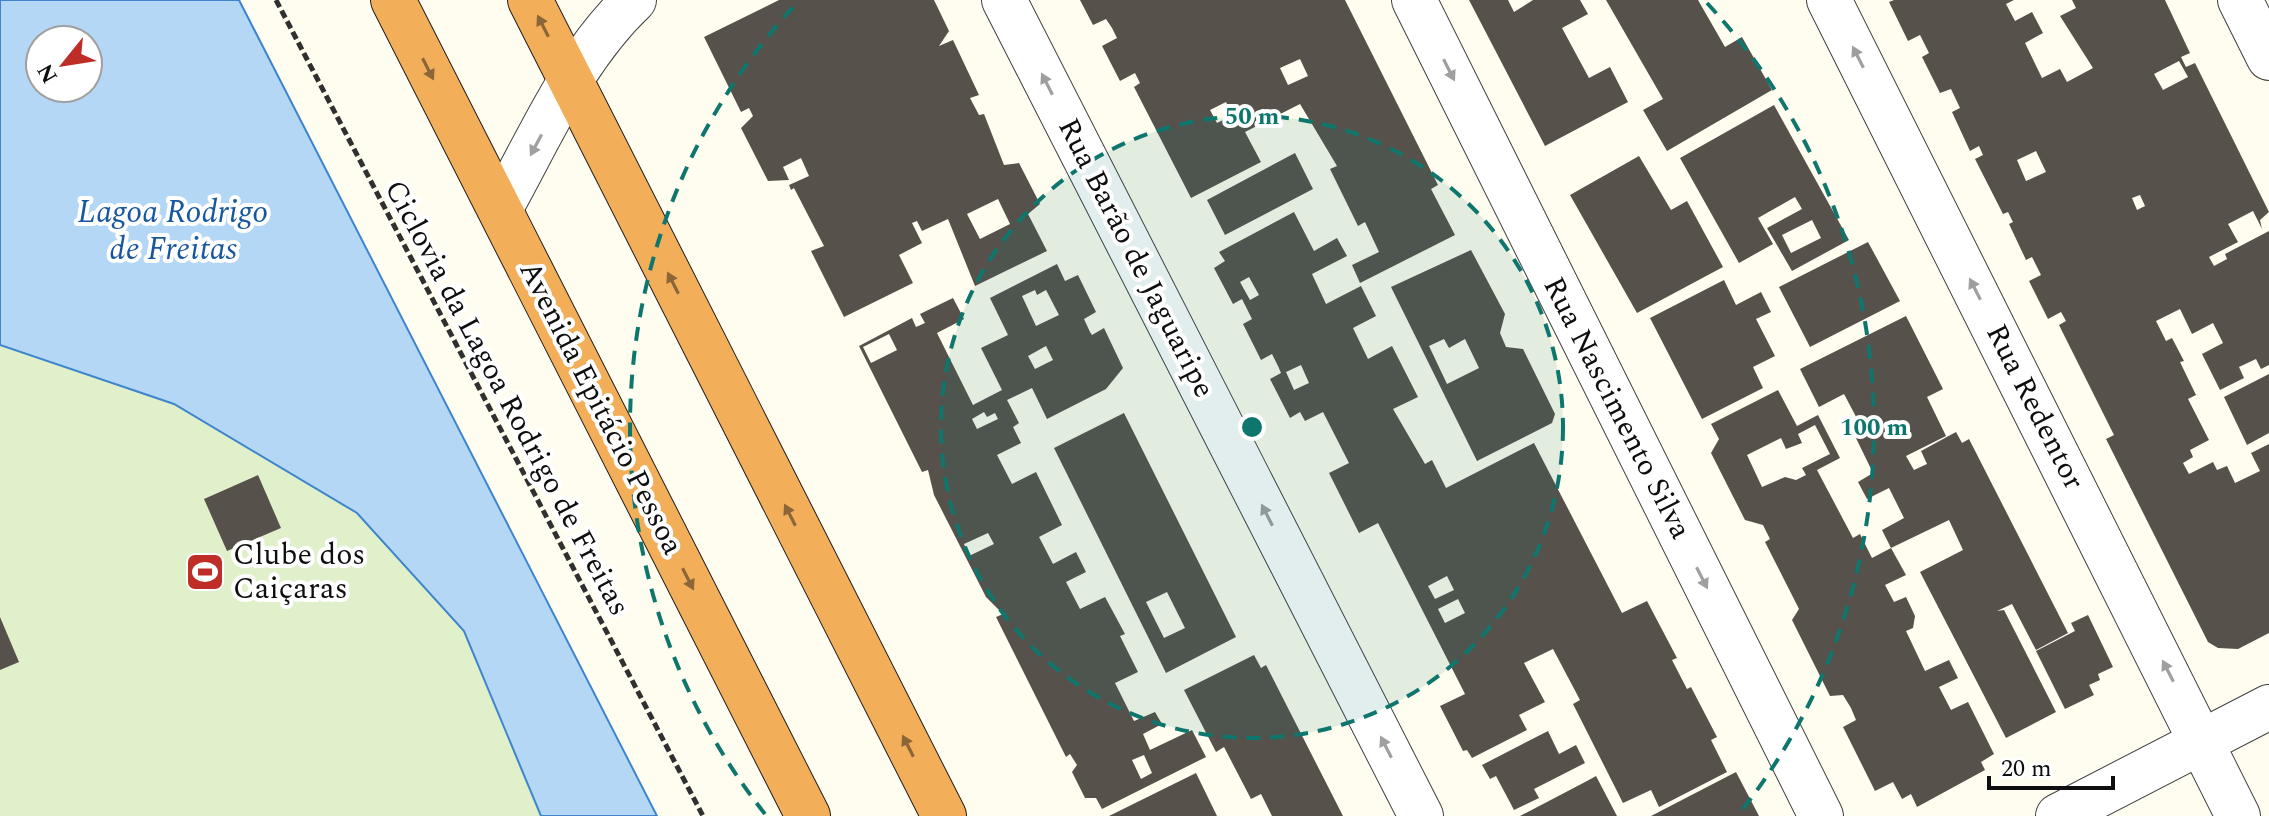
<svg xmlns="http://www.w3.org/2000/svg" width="2269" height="816" font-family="Spectral,serif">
	<rect width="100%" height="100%" fill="#fffdf0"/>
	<polygon fill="#e0f0cb" points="0,345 174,404 357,513 464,631 541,816 0,816"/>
	<path fill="#b5d7f6" stroke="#3d85cc" stroke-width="2" fill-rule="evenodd" d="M0 0H239L657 816H541L464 631 357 513 174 404 0 345ZM40 40H88V88H40Z"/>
	<g fill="#57514b" fill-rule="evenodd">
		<path d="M779 0H934L949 31 939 46 953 40 979 95 970 98 979 115 984 114 1004 165 1019 163 1040 204 1028 214 1047 251 975 286 948 219 922 231 917 221 912 223 922 243 899 255 913 283 844 317 811 251 824 246 794 188 791 190 789 185 809 176 801 158 783 167 789 180 768 181 741 128 753 116 749 108 741 112 704 37ZM998 199 1010 224 980 239 967 214Z"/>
		<path d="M1080 0H1345L1438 185 1431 189 1455 235 1360 283 1352 265 1379 252 1365 222 1358 226 1330 169 1337 166 1300 104 1245 132 1261 162 1191 198 1134 87 1140 83 1135 73 1120 81 1102 46 1117 38 1112 28 1106 19 1093 25ZM1300 59 1308 76 1288 85 1280 68ZM1226 102 1233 115 1217 123 1210 110Z"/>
		<polygon points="1469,0 1508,0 1514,12 1533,0 1580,0 1588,14 1562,28 1589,78 1610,67 1628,102 1545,146"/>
		<polygon points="1606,0 1698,0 1725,47 1742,37 1772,90 1667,151 1643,110 1663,99"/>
		<path d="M1894 0H2014L2006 4 2015 21 2032 12 2043 33 2025 43 2042 78 2060 69 2067 82 2093 68 2060 16 2076 8 2072 0H2165L2190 53 2181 57 2186 67 2195 63 2269 212 2260 220 2262 229 2253 211 2228 224 2238 242 2209 257 2214 266 2227 259 2225 254 2269 231V365L2261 369 2256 359 2239 367 2244 378 2220 390 2202 354 2223 343 2213 323 2192 334 2180 309 2156 321 2166 341 2172 338 2184 361 2180 362 2196 395 2188 399 2209 440 2190 450 2193 457 2183 463 2189 474 2213 462 2217 470 2227 466 2235 483 2260 471 2251 453 2269 444V633L2238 649 2218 648 2208 642 2106 439 2114 435 2059 325 2066 321 2061 312 2048 319 2029 281 2041 275 2032 257 2026 260 2009 224 2013 222 2008 212 2003 214 1975 159 1983 155 1979 146 1970 151 1952 112 1960 108 1951 89 1940 93 1922 57 1929 53 1920 35 1908 41 1889 2ZM2179 61 2188 77 2163 90 2154 74ZM2036 151 2046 172 2026 181 2017 160ZM2140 195 2145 206 2137 210 2132 198Z"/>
		<path d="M1774 105 1849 240 1792 271 1767 228 1802 209 1795 197 1758 218 1773 244 1739 263 1680 158ZM1812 220 1821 238 1791 253 1782 235Z"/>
		<polygon points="1295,153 1313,189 1225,235 1207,200"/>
		<polygon points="1639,156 1671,210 1687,201 1723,267 1637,313 1570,195"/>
		<path d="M1294 212 1314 251 1337 238 1347 256 1312 274 1326 304 1361 286 1376 316 1353 328 1368 359 1392 346 1418 397 1393 409 1425 464 1432 460 1446 488 1534 443 1622 613 1647 601 1677 658 1672 660 1687 689 1691 687 1717 737 1711 740 1727 772 1659 807 1651 790 1623 803 1573 704 1580 700 1553 649 1524 663 1545 702 1519 715 1527 730 1472 758 1467 750 1463 751 1440 706 1465 694 1378 523 1359 533 1329 473 1349 463 1323 412 1305 421 1300 412 1290 418 1270 379 1281 373 1278 366 1272 354 1261 360 1243 324 1252 319 1242 299 1233 304 1214 268 1225 261 1219 252ZM1249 277 1259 295 1250 300 1240 282ZM1301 365 1309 383 1294 390 1286 372ZM1447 576 1454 590 1435 599 1428 586ZM1458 599 1465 613 1445 623 1438 609Z"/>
		<polygon points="1868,242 1900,301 1810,347 1779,287"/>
		<path d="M1471 250 1505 314 1500 333 1506 347 1523 349 1555 414 1552 423 1477 461 1391 287ZM1444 339 1449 348 1465 339 1479 368 1447 384 1429 346Z"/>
		<path d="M1057 264 1065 281 1078 275 1096 312 1084 319 1090 332 1092 335 1104 328 1123 368 1106 389 1047 419 1032 388 1007 400 1019 423 1013 427 1021 443 997 455 1012 484 1036 472 1062 525 1039 537 1053 564 1076 552 1086 572 1066 582 1080 609 1105 597 1125 634 1120 636 1138 672 1115 683 1134 721 1155 712 1162 724 1143 734 1150 750 1192 730 1206 757 1102 809 1096 798H1085L1072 772 1077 765 1070 754 1066 757 996 617 1003 614 986 597 934 495 928 470 922 472 859 346 912 318 916 327 925 323 920 314 953 298 964 319 937 333 973 405 1002 390 981 348 1008 335 990 298ZM1035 290 1037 295 1046 290 1059 315 1036 326 1022 296ZM889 334 897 350 871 363 863 347ZM1046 346 1053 360 1035 369 1028 356ZM984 412 987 417 995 413 998 419 977 429 972 419ZM988 533 994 544 969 556 964 544ZM1144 755 1152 773 1141 779 1132 760Z"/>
		<polygon points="1724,280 1736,305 1761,292 1771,312 1756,319 1775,356 1753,367 1763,388 1702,419 1650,318"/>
		<polygon points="1906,316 1943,389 1927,397 1946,436 1906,456 1914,470 1927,464 1921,451 1956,432 1962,443 1969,439 2068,633 2036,650 2012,604 1997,611 2004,610 2056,712 2006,738 1920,572 1963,550 1949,520 1891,548 1882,530 1904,518 1889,488 1867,499 1858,482 1873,473 1854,434 1863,430 1844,394 1819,407 1800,369"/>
		<polygon points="2269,374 2269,433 2247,445 2224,397"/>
		<path d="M1778 390 1797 426 1818 415 1840 458 1817 470 1853 538 1860 534 1872 558 1891 548 1906 575 1885 585 1894 602 1906 597 1915 616 1913 628 1906 631 1925 671 1949 660 1958 678 1939 687 1951 710 1968 702 1994 754 1981 762 1985 770 1917 807 1911 794 1902 799 1893 782 1875 791 1843 727 1856 720 1851 708 1843 695 1830 696 1792 620 1799 609 1765 542 1770 539 1763 525 1745 520 1711 453 1719 439 1711 424ZM1815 425 1830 454 1802 468 1806 475 1796 480 1785 477 1762 487 1747 455 1781 438 1786 449 1802 443 1798 434Z"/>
		<path d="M1124 413 1236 637 1166 673 1054 448ZM1167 592 1185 628 1164 638 1146 602Z"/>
		<polygon points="258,475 281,528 227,551 204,499"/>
		<polygon points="2088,615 2113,667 2098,674 2100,680 2089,685 2094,695 2065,709 2036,651 2075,631 2071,623"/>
		<polygon points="0,617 19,662 0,670"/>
		<polygon points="1254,655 1261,668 1266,665 1343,816 1272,816 1261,794 1251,799 1224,747 1216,752 1184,690"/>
		<polygon points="1548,731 1559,754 1576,745 1585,763 1534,789 1539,798 1514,810 1496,776 1490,779 1482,765"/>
		<polygon points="1736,772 1759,816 1651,816"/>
		<polygon points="1196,773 1217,816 1109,816"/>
		<polygon points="1596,776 1617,816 1520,816 1587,781"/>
	</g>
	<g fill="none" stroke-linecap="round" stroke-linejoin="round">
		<defs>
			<g id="minor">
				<polyline points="1004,0 1421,816"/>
				<polyline points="1414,0 1821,816"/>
				<polyline points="1829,0 2238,816"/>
				<polyline points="2240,0 2269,58"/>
				<path d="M500 209C541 136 573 58 634 0"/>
				<polyline points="2058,816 2269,707"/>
			</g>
			<g id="highway">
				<polyline points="393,0 808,816"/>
				<polyline points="530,0 944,816"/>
			</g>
		</defs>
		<use href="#minor" stroke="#414141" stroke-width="46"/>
		<use href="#highway" stroke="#1f1f1f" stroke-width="46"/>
		<polyline stroke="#303030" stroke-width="5" stroke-dasharray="8 4" stroke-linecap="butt" points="276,0 703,816"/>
		<use href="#minor" stroke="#fff" stroke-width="44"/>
		<use href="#highway" stroke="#f3ae5a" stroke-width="44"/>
	</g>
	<defs><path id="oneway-solid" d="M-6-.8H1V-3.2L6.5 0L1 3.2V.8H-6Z" transform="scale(2)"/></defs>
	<g fill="#8c6638">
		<use href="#oneway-solid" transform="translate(543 26) rotate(-117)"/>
		<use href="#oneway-solid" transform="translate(428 69) rotate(63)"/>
		<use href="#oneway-solid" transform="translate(673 283) rotate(-117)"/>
		<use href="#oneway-solid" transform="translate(790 515) rotate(-117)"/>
		<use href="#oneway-solid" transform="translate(688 579) rotate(63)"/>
		<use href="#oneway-solid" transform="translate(908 746) rotate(-117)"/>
	</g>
	<g fill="#9f9f9f">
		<use href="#oneway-solid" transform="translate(1858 57) rotate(-117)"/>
		<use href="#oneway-solid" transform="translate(1449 70) rotate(63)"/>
		<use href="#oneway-solid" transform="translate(1047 84) rotate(-117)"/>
		<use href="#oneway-solid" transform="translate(536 145) rotate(118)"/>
		<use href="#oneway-solid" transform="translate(1975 289) rotate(-117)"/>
		<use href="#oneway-solid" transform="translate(1267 515) rotate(-117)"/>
		<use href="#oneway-solid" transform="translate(1702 578) rotate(63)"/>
		<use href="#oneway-solid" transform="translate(2168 671) rotate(-117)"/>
		<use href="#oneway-solid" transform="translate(1386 747) rotate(-117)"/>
	</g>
	<circle cx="1252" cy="427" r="311" fill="#0f766e" fill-opacity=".12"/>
	<g fill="none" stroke="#0f766e" stroke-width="4" stroke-dasharray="14 10">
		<circle cx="1252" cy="427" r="311"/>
		<path d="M765 814A622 622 0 0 1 797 3M1707 3A622 622 0 0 1 1739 814"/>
	</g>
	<defs>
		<symbol id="stadium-square" viewBox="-11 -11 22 22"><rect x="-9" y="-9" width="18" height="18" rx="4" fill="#be2e27" stroke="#fff"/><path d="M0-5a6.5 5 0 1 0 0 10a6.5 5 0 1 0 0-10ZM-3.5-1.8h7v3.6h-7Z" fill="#fff"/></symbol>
	</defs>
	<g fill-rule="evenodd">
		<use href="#stadium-square" x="183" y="550" width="44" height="44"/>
	</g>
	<g text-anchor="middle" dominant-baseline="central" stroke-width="8" stroke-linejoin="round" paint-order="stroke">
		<g font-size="30" fill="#0e0e0e" stroke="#fff">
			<text transform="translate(1136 258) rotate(63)">Rua Barão de Jaguaripe</text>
			<text transform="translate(507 398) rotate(62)">Ciclovia da Lagoa Rodrigo de Freitas</text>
			<text transform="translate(2035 407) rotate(63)">Rua Redentor</text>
			<text transform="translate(601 408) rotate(63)">Avenida Epitácio Pessoa</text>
			<text transform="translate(1617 408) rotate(63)">Rua Nascimento Silva</text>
		</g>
		<g font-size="30" fill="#0e0e0e" stroke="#fff" text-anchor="start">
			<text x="233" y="555">Clube dos<tspan x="233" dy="34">Caiçaras</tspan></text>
		</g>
		<g font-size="32" font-style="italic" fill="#1857a0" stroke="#fff">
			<text x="173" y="212">Lagoa Rodrigo<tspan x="173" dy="37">de Freitas</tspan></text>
		</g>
	</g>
	<circle cx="1252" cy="427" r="12" fill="#0f766e" stroke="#fff" stroke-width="4"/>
	<g font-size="24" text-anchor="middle" font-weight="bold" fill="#0f766e" stroke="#fff" stroke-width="8" stroke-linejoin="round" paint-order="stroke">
		<text x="1252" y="124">50 m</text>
		<text x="1874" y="435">100 m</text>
	</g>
	<g transform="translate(64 64) rotate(240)"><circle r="38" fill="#ffffff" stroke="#9f9f9f" stroke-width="2"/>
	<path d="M0-6L14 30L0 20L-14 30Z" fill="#be2e27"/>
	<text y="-12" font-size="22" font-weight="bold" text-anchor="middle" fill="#0e0e0e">N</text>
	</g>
	<path d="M1989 776v12h124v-12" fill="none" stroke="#0e0e0e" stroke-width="4"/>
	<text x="2001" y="776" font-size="24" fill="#0e0e0e" stroke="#ffffff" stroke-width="6" paint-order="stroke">20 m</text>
</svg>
